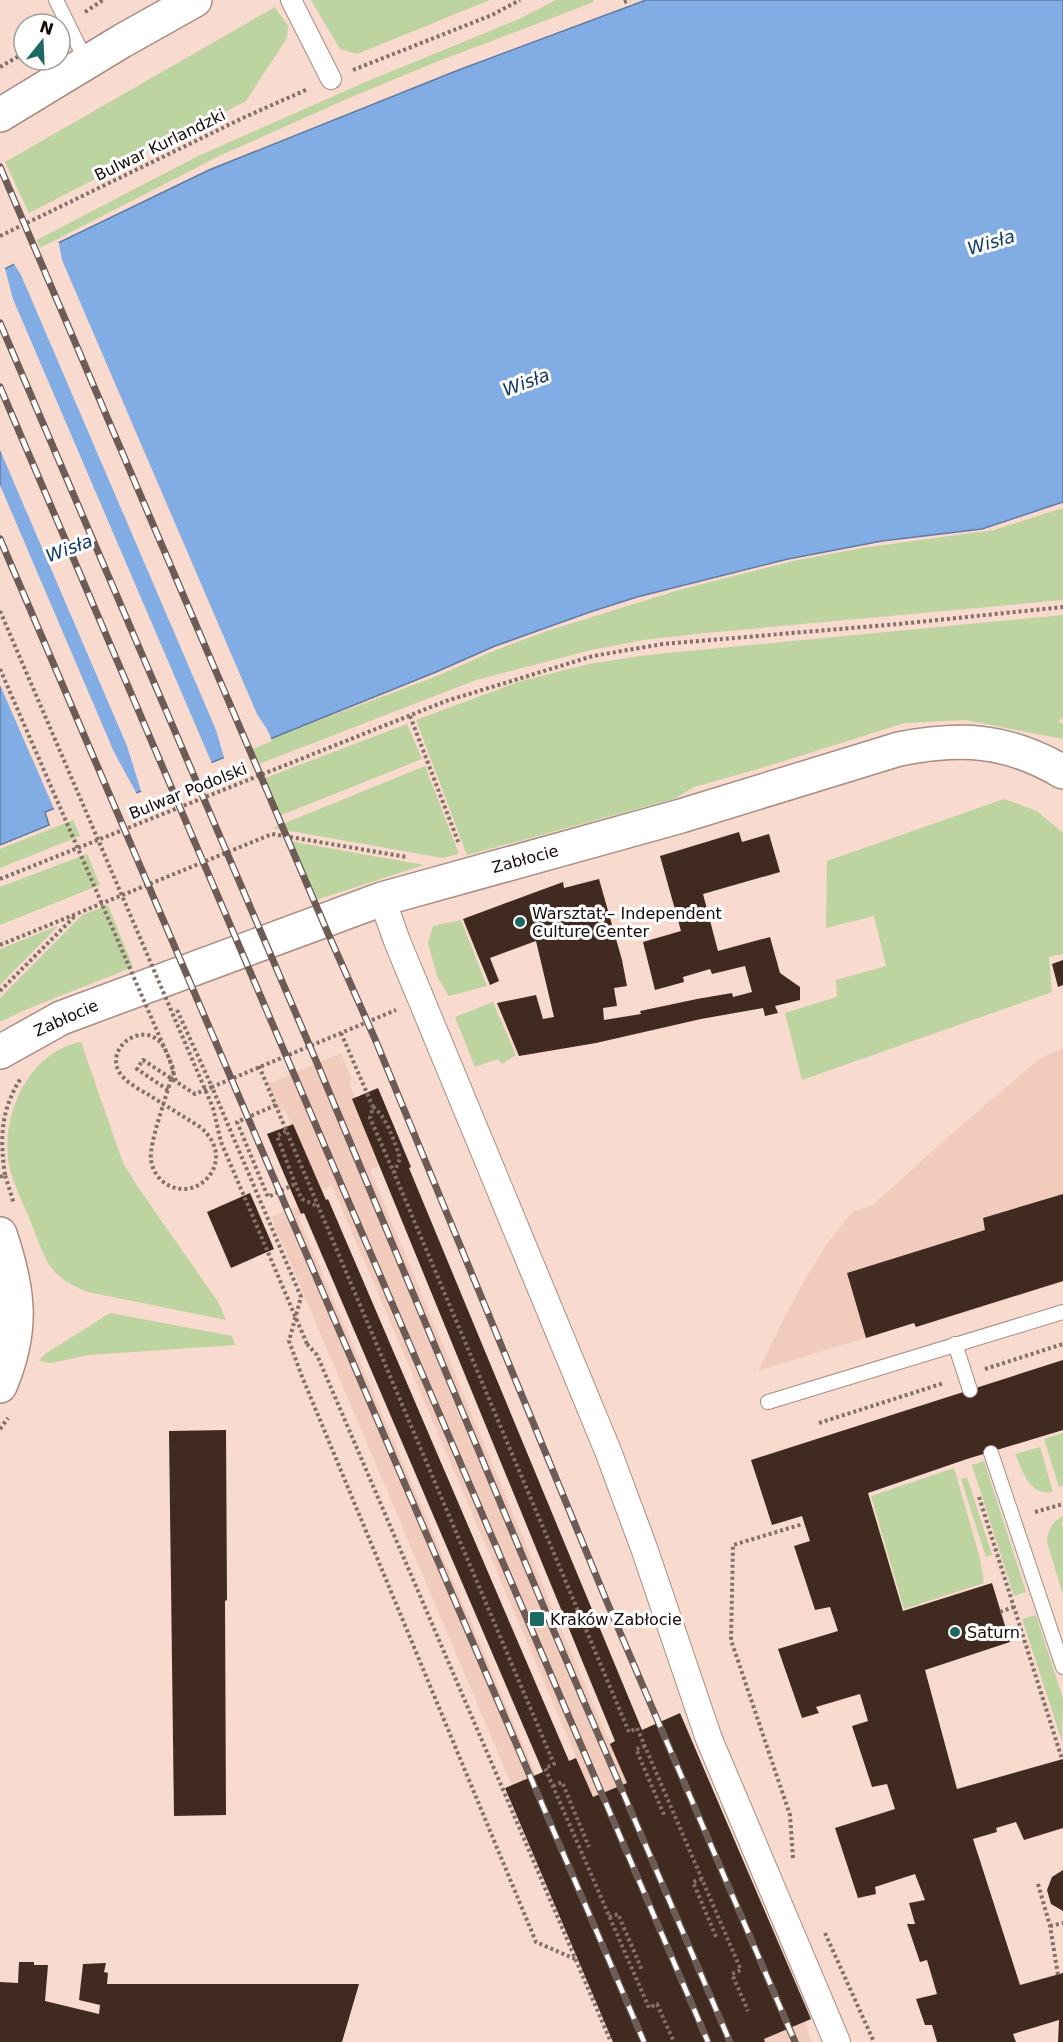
<svg xmlns="http://www.w3.org/2000/svg" width="1063" height="2042" font-family="'DejaVu Sans',sans-serif">
	<rect width="100%" height="100%" fill="#f8dace"/>
	<g fill="#f1ccbd">
		<polygon points="1063,1048 1063,1282 916,1327 914,1323 758,1371 782,1322 804,1281 826,1245 852,1212 873,1205 941,1143 1039,1059"/>
		<polygon points="341,1053 352,1080 349,1082 355,1098 352,1100 380,1165 370,1170 559,1624 738,2042 698,2042 332,1186 322,1190 293,1124 291,1125 285,1110 279,1112 268,1084"/>
		<polygon points="297,1206 301,1214 298,1216 536,1775 512,1786 271,1217"/>
		<polygon points="805,2021 811,2042 758,2042"/>
	</g>
	<g fill="#bdd3a0">
		<polygon points="311,0 490,0 357,54 340,49"/>
		<polygon points="556,0 593,0 594,2 436,62 349,98 219,156 40,248 37,240 196,157 368,81 517,20"/>
		<polygon points="275,7 288,26 287,38 246,101 29,213 5,162"/>
		<polygon points="1063,508 1063,600 706,633 643,640 591,650 476,680 259,764 251,746 437,676 496,650 547,631 679,590 798,560 862,548 994,530"/>
		<polygon points="1063,615 1063,717 1058,722 1063,724 1063,739 965,720 905,723 768,766 694,787 674,799 467,855 416,720 521,681 589,664 647,655"/>
		<polygon points="407,724 422,759 279,816 265,778"/>
		<polygon points="425,766 459,854 443,858 273,828"/>
		<polygon points="1004,799 1037,811 1063,833 1063,954 1049,957 1052,992 802,1080 785,1013 837,997 836,980 886,966 874,916 826,928 827,861"/>
		<polygon points="73,820 80,836 0,868 0,849"/>
		<polygon points="289,841 424,865 313,901"/>
		<polygon points="87,854 100,885 0,925 0,887"/>
		<polygon points="108,905 133,967 25,1010 0,1022 0,998 82,915"/>
		<polygon points="461,920 487,986 449,996 437,976 428,943 433,926"/>
		<polygon points="57,926 58,926 0,985 0,949"/>
		<polygon points="493,1002 516,1055 502,1064 498,1059 475,1067 455,1017"/>
		<path d="M81 1042 123 1163 138 1187 218 1302 226 1320 88 1292C46 1276 46 1259 30 1220 23 1202 13 1184 9 1165 0 1116 29 1051 81 1042Z"/>
		<polygon points="110,1313 232,1336 235,1345 89,1355 51,1363 39,1361 45,1354"/>
		<polygon points="1063,1433 1063,1486 1059,1487 1044,1439"/>
		<path d="M1040 1447 1053 1492C1029 1496 1023 1472 1015 1454Z"/>
		<polygon points="984,1461 1026,1592 1014,1596 972,1465"/>
		<polygon points="954,1468 980,1558 984,1583 904,1609 871,1496"/>
		<polygon points="967,1477 992,1555 986,1557 961,1479"/>
		<path d="M1063 1516V1521L1061 1522 1063 1528V1595L1047 1542C1047 1530 1053 1521 1063 1516Z"/>
		<polygon points="1036,1615 1063,1699 1062,1741 1022,1619"/>
	</g>
	<polygon fill="#81ace4" stroke="#607ba2" stroke-width="1.5" points="646,0 1063,0 1063,502 982,529 882,541 788,559 637,597 590,612 495,646 436,672 79,816 72,802 45,812 49,825 0,845 0,271 209,170 456,71"/>
	<g fill="#f8dace">
		<polygon points="58,239 62,260 257,714 268,731 272,741 225,761 216,730 21,275 12,261"/>
		<polygon points="4,265 13,299 213,766 142,794 127,746 0,450 0,267"/>
		<polygon points="0,485 114,752 138,796 80,819 77,818 71,805 55,811 0,685"/>
	</g>
	<g fill="#412b21">
		<polygon points="739,832 742,842 769,834 780,872 703,894 718,951 770,937 780,973 800,987 800,1000 775,1006 778,1013 765,1016 763,1008 701,1019 596,1043 519,1056 497,1003 536,995 543,1019 554,1017 536,941 490,958 499,981 490,985 463,919 563,882 564,888 599,879 622,960 627,986 614,988 617,1006 603,1008 604,1020 641,1014 640,1011 697,999 732,993 733,997 752,992 745,966 712,974 710,969 683,977 684,982 655,990 643,942 681,931 660,856"/>
		<polygon points="1063,960 1063,985 1058,987 1052,964"/>
		<polygon points="378,1088 411,1167 409,1168 642,1730 680,1713 811,2019 764,2039 765,2042 613,2042 505,1788 543,1772 304,1213 301,1214 267,1134 291,1125 293,1124 326,1200 328,1199 569,1761 576,1758 593,1797 627,1783 610,1744 615,1741 352,1099"/>
		<polygon points="250,1193 274,1249 231,1268 207,1212"/>
		<polygon points="1063,1194 1063,1281 916,1327 914,1323 866,1338 847,1273 985,1230 983,1218"/>
		<polygon points="1063,1360 1063,1430 967,1459 868,1493 903,1611 992,1583 1010,1642 925,1670 957,1789 1063,1759 1063,1828 1024,1840 1016,1822 996,1828 997,1832 973,1839 1020,1985 1063,1973 1063,2042 1058,2042 1059,2020 1013,2034 1016,2042 937,2042 932,2025 925,2025 916,1999 937,1994 927,1960 920,1962 907,1924 915,1924 909,1903 925,1900 915,1874 875,1887 876,1894 858,1898 835,1828 895,1809 887,1784 872,1787 852,1726 868,1721 860,1694 816,1707 819,1713 802,1718 778,1649 838,1631 830,1607 815,1610 794,1546 810,1541 802,1516 772,1525 751,1460"/>
		<polygon points="226,1430 227,1600 225,1601 226,1815 174,1816 169,1431"/>
		<polygon points="1063,1870 1063,1911 1051,1904 1047,1890 1052,1877"/>
		<polygon points="19,1962 34,1962 34,1965 48,1965 45,2001 99,2014 100,2005 79,2000 83,1964 106,1963 104,1972 108,1973 107,1984 359,1984 342,2042 0,2042 0,1982 18,1983"/>
	</g>
	<g fill="none" stroke-linecap="round" stroke-linejoin="round">
		<defs>
			<g id="service">
				<polyline points="56,0 87,63"/>
				<polyline points="955,1344 970,1390"/>
				<polyline points="768,1402 1063,1312"/>
				<polyline points="991,1453 1063,1667"/>
			</g>
			<polyline id="pedestrian" points="291,0 331,79"/>
			<polyline id="minor" points="382,899 397,941 608,1451 644,1548 709,1739 837,2042"/>
			<g id="tertiary">
				<polyline points="0,115 122,41 195,0"/>
				<path d="M0 1052 61 1018 382 899 681 816 899 749C961 737 1007 739 1063 772"/>
				<path d="M0 1234C19 1290 24 1330 0 1386"/>
			</g>
		</defs>
		<use href="#service" stroke="#a98d82" stroke-width="16"/>
		<use href="#pedestrian" stroke="#a98d82" stroke-width="22"/>
		<use href="#minor" stroke="#a98d82" stroke-width="28"/>
		<use href="#tertiary" stroke="#a98d82" stroke-width="36"/>
		<g stroke="#837069" stroke-width="4" stroke-dasharray="3 3" stroke-linecap="butt">
			<polyline points="624,2 630,0"/>
			<polyline points="85,12 103,0"/>
			<polyline points="0,67 24,53"/>
			<polyline points="353,70 492,15 520,0"/>
			<polyline points="0,236 245,117 308,89"/>
			<polyline points="410,716 459,844"/>
			<polyline points="0,879 446,701 593,656 663,644 899,624 1063,607"/>
			<polyline points="0,945 272,834 407,857"/>
			<polyline points="0,991 76,915"/>
			<polyline points="177,1010 212,1087 396,1010"/>
			<polyline points="341,1033 373,1107 370,1118 394,1173"/>
			<polyline points="259,1066 554,1764 545,1768 649,2008 657,2004 674,2042"/>
			<path d="M171 1079C166 1098 149 1143 151 1160 152 1168 156 1175 161 1180 194 1209 241 1161 200 1127 183 1116 166 1106 149 1095 140 1090 129 1084 122 1076 100 1050 144 1017 163 1046 170 1056 172 1070 176 1081"/>
			<polyline points="168,1090 137,1069 143,1060 195,1094 212,1087 301,1297 289,1341 301,1374 536,1942 575,1959"/>
			<polyline points="276,1105 237,1122 268,1197 295,1184"/>
			<path d="M373 1107C387 1117 394 1141 400 1158L394 1173 629 1732 637 1728 741 1970 732 1974 748 2011"/>
			<polyline points="286,1131 277,1136 298,1191 302,1199 319,1207"/>
			<path d="M5 1175C0 1139 0 1111 21 1078"/>
			<polyline points="0,1177 5,1175 14,1204"/>
			<polyline points="307,1344 317,1355 611,2042"/>
			<polyline points="985,1369 1063,1344"/>
			<polyline points="819,1423 944,1383"/>
			<polyline points="0,1429 8,1418"/>
			<polyline points="979,1497 1062,1759"/>
			<polyline points="1035,1512 1063,1504"/>
			<polyline points="1000,1612 1014,1607"/>
			<polyline points="645,1746 636,1749 665,1817"/>
			<polyline points="553,1786 562,1782 589,1847"/>
			<polyline points="793,1858 790,1815 731,1640 733,1545 803,1524"/>
			<polyline points="702,1879 693,1882 717,1939"/>
			<polyline points="1038,1884 1050,1926 1058,1975"/>
			<polyline points="609,1917 618,1914 642,1970"/>
			<polyline points="1050,1926 1063,1923"/>
			<polyline points="825,1933 874,2042"/>
		</g>
		<use href="#service" stroke="#fff" stroke-width="14"/>
		<use href="#pedestrian" stroke="#fff" stroke-width="20"/>
		<use href="#minor" stroke="#fff" stroke-width="26"/>
		<use href="#tertiary" stroke="#fff" stroke-width="33"/>
		<defs>
			<g id="rail">
				<polyline points="0,167 327,931 375,1039 607,1602 795,2042"/>
				<polyline points="0,323 317,1063 552,1627 730,2042"/>
				<polyline points="0,387 708,2042"/>
				<polyline points="0,539 644,2042"/>
			</g>
		</defs>
		<use href="#rail" stroke="#6d5b55" stroke-width="7"/>
		<use href="#rail" stroke="#fff" stroke-width="4.5" stroke-dasharray="14" stroke-linecap="butt"/>
		<g stroke="#837069" stroke-width="4" stroke-dasharray="3 3" stroke-linecap="butt">
			<polyline points="0,611 213,1108 221,1142 307,1344"/>
			<polyline points="0,669 174,1070 171,1079"/>
		</g>
	</g>
	<g fill="#1d6862" stroke="#fff" stroke-width="2">
		<circle cx="520" cy="922" r="6"/>
		<rect x="529" y="1611" width="16" height="16" rx="3"/>
		<circle cx="955" cy="1632" r="6"/>
	</g>
	<g text-anchor="middle" dominant-baseline="central" stroke-width="6" stroke-linejoin="round" paint-order="stroke">
		<g font-size="16" fill="#130a07" stroke="#fff">
			<text transform="translate(160 145) rotate(-26)">Bulwar Kurlandzki</text>
			<text transform="translate(188 791) rotate(-22)">Bulwar Podolski</text>
			<text transform="translate(525 859) rotate(-15)">Zabłocie</text>
			<text transform="translate(66 1018) rotate(-24)">Zabłocie</text>
		</g>
		<g font-size="16" fill="#130a07" stroke="#fff" text-anchor="start">
			<text x="532" y="913">Warsztat – Independent<tspan x="532" dy="18">Culture Center</tspan></text>
			<text x="550" y="1619">Kraków Zabłocie</text>
			<text x="967" y="1632">Saturn</text>
		</g>
		<g font-size="18" font-style="italic" fill="#10396c" stroke="#fff">
			<text transform="translate(991 242) rotate(-16)">Wisła</text>
			<text transform="translate(526 382) rotate(-20)">Wisła</text>
			<text transform="translate(69 548) rotate(-20)">Wisła</text>
		</g>
	</g>
	<g transform="translate(42 42) rotate(18)"><circle r="28" fill="#ffffff" stroke="#a19d9c" stroke-width="1.5"/>
	<path d="M0-4.5L10 22L0 15L-10 22Z" fill="#1d6862"/>
	<text y="-9" font-size="16" font-weight="bold" text-anchor="middle" fill="#130a07">N</text>
	</g>
</svg>
